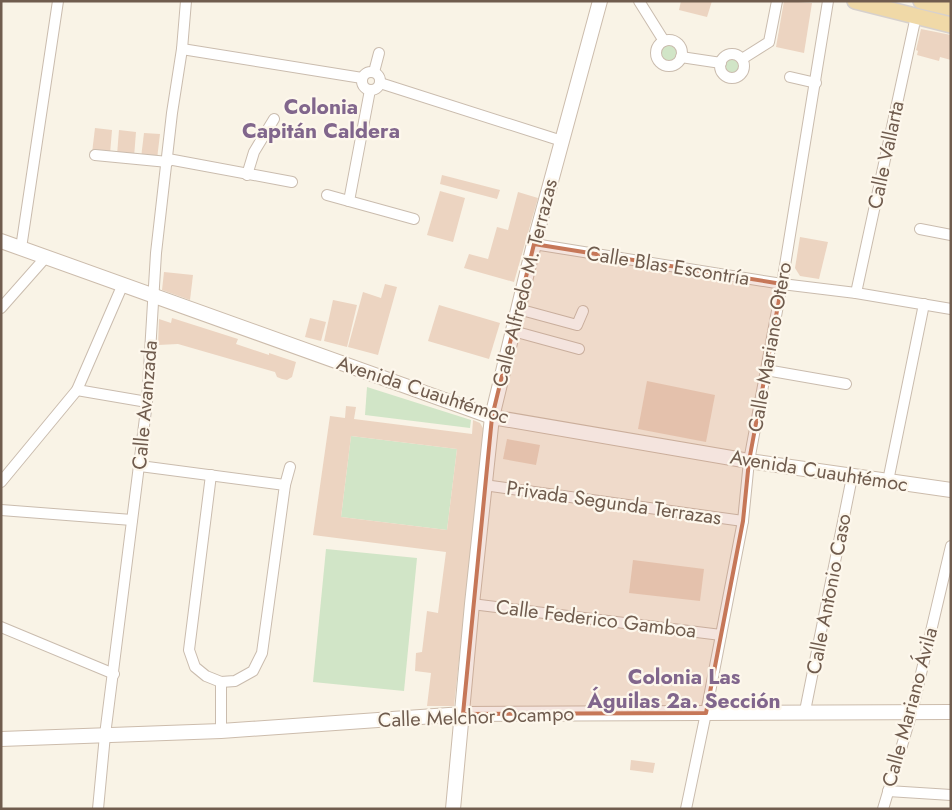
<svg xmlns="http://www.w3.org/2000/svg" width="952" height="810" font-family="Jost,sans-serif">
	<rect width="100%" height="100%" fill="#f9f3e6"/>
	<g fill="#d1e5c7">
		<circle cx="669" cy="53" r="10"/>
		<circle cx="732" cy="66" r="10"/>
		<polygon points="367,387 471,420 470,428 365,415"/>
		<polygon points="351,436 457,449 447,530 341,517"/>
		<polygon points="326,549 417,558 404,691 313,682"/>
	</g>
	<g fill="#ecd4c1" fill-rule="evenodd">
		<polygon points="681,1 712,1 707,17 679,10"/>
		<polygon points="784,1 812,3 804,53 776,47"/>
		<polygon points="921,29 951,35 951,60 940,57 939,61 917,55 918,51 916,50"/>
		<polygon points="95,128 112,130 110,154 92,153"/>
		<polygon points="119,130 136,132 134,157 117,155"/>
		<polygon points="144,133 160,134 157,159 141,158"/>
		<polygon points="442,175 500,190 497,199 440,184"/>
		<polygon points="440,191 465,198 453,242 427,235"/>
		<polygon points="518,192 538,198 514,282 464,268 469,254 488,259 497,227 508,230"/>
		<polygon points="800,237 828,242 819,279 800,276 795,268"/>
		<polygon points="164,272 193,275 190,300 162,290"/>
		<polygon points="385,284 397,287 378,355 348,347 363,292 381,298"/>
		<polygon points="333,300 357,305 347,347 324,341"/>
		<polygon points="439,305 500,323 489,359 428,341"/>
		<polygon points="172,318 238,339 236,344 269,355 269,353 296,362 292,377 287,380 282,379 277,377 275,372 178,344 158,345 159,319 171,323"/>
		<polygon points="310,318 326,322 321,341 305,337"/>
		<polygon points="647,381 715,395 706,442 638,429"/>
		<path d="M346 406 356 407 354 419 472 434 473 420 480 423 484 430 454 706H427L431 673 415 671 416 653 422 652 427 611 438 613 446 552 313 535 330 416 345 418ZM351 436 457 449 447 530 341 517Z"/>
		<polygon points="507,439 540,445 536,465 503,459"/>
		<polygon points="633,560 704,569 700,601 629,593"/>
		<polygon points="631,760 655,763 653,773 630,770"/>
	</g>
	<g fill="none" stroke-linecap="round" stroke-linejoin="round">
		<defs>
			<g id="street">
				<polyline points="639,1 664,41"/>
				<circle cx="669" cy="53" r="13"/>
				<polyline points="182,49 362,78"/>
				<circle cx="732" cy="66" r="12"/>
				<polyline points="681,57 721,63"/>
				<polyline points="742,59 769,42 777,1"/>
				<circle cx="371" cy="81" r="9"/>
				<polyline points="374,72 379,53"/>
				<polyline points="790,77 816,83"/>
				<polyline points="380,83 562,141"/>
				<polyline points="95,155 168,162"/>
				<polyline points="168,159 292,182"/>
				<polyline points="247,175 254,152 274,119"/>
				<polyline points="327,195 414,219"/>
				<polyline points="349,201 370,90"/>
				<polyline points="920,229 951,235"/>
				<polyline points="534,244 782,284 856,293 951,309"/>
				<polyline points="21,248 58,1"/>
				<polyline points="856,293 916,16"/>
				<polyline points="1,308 46,257"/>
				<polyline points="518,309 577,325 583,311"/>
				<polyline points="513,331 579,349"/>
				<polyline points="766,370 846,384"/>
				<polyline points="77,390 147,402"/>
				<polyline points="140,466 285,485"/>
				<polyline points="211,475 189,650 195,667 206,676 221,682 235,681 253,671 262,653 285,485 290,467"/>
				<polyline points="888,481 924,304"/>
				<polyline points="1,482 77,390 123,284"/>
				<polyline points="484,485 743,521"/>
				<polyline points="1,510 132,520"/>
				<polyline points="472,604 721,635"/>
				<polyline points="1,627 114,674"/>
				<polyline points="221,682 221,731"/>
				<polyline points="805,711 852,477"/>
				<polyline points="888,791 951,795"/>
				<polyline points="98,809 105,735 147,402 156,253 172,113 182,49 186,1"/>
				<polyline points="686,809 706,713 743,521 749,461 782,284 828,1"/>
				<polyline points="883,809 912,712 951,546"/>
			</g>
			<g id="secondary">
				<polyline points="1,241 492,417 749,461 951,490"/>
				<polyline points="1,739 221,731 463,714 951,712"/>
				<polyline points="453,809 472,604 492,417 534,244 600,1"/>
			</g>
			<g id="primary">
				<polyline points="855,1 951,25"/>
				<polyline points="921,1 951,8"/>
			</g>
		</defs>
		<use href="#street" stroke="#cabcae" stroke-width="12"/>
		<use href="#secondary" stroke="#ccbcac" stroke-width="16"/>
		<use href="#primary" stroke="#d7d1cd" stroke-width="18"/>
		<use href="#street" stroke="#fff" stroke-width="10"/>
		<use href="#secondary" stroke="#fff" stroke-width="14"/>
		<use href="#primary" stroke="#f0d9a7" stroke-width="15"/>
	</g>
	<path fill="#c67758" fill-opacity="0.2" stroke="#c67758" stroke-width="4" stroke-linejoin="round" d="M534 244 782 284 749 461 743 521 706 713 463 714 492 417Z"/>
	<g text-anchor="middle" dominant-baseline="central" stroke-width="4.5" stroke-linejoin="round" paint-order="stroke">
		<g font-size="20" fill="#705c4e" stroke="#fdf7ec">
			<text transform="translate(886 155) rotate(-78)">Calle Vallarta</text>
			<text transform="translate(668 266) rotate(9)">Calle Blas Escontría</text>
			<text transform="translate(525 283) rotate(-76)">Calle Alfredo M. Terrazas</text>
			<text transform="translate(770 347) rotate(-80)">Calle Mariano Otero</text>
			<text transform="translate(423 390) rotate(18)">Avenida Cuauhtémoc</text>
			<text transform="translate(145 405) rotate(-85)">Calle Avanzada</text>
			<text transform="translate(819 471) rotate(9)">Avenida Cuauhtémoc</text>
			<text transform="translate(614 503) rotate(8)">Privada Segunda Terrazas</text>
			<text transform="translate(829 594) rotate(-79)">Calle Antonio Caso</text>
			<text transform="translate(596 619) rotate(7)">Calle Federico Gamboa</text>
			<text transform="translate(910 707) rotate(-75)">Calle Mariano Ávila</text>
			<text transform="translate(476 717) rotate(-2)">Calle Melchor Ocampo</text>
		</g>
		<g font-size="21" font-weight="bold" fill="#81668c" stroke="#fdf7ec">
			<text x="321" y="107">Colonia<tspan x="321" dy="24">Capitán Caldera</tspan></text>
			<text x="684" y="677">Colonia Las<tspan x="684" dy="24">Águilas 2a. Sección</tspan></text>
		</g>
	</g>
	<rect width="952" height="810" fill="none" stroke="#705c4e" stroke-width="5"/>
</svg>
